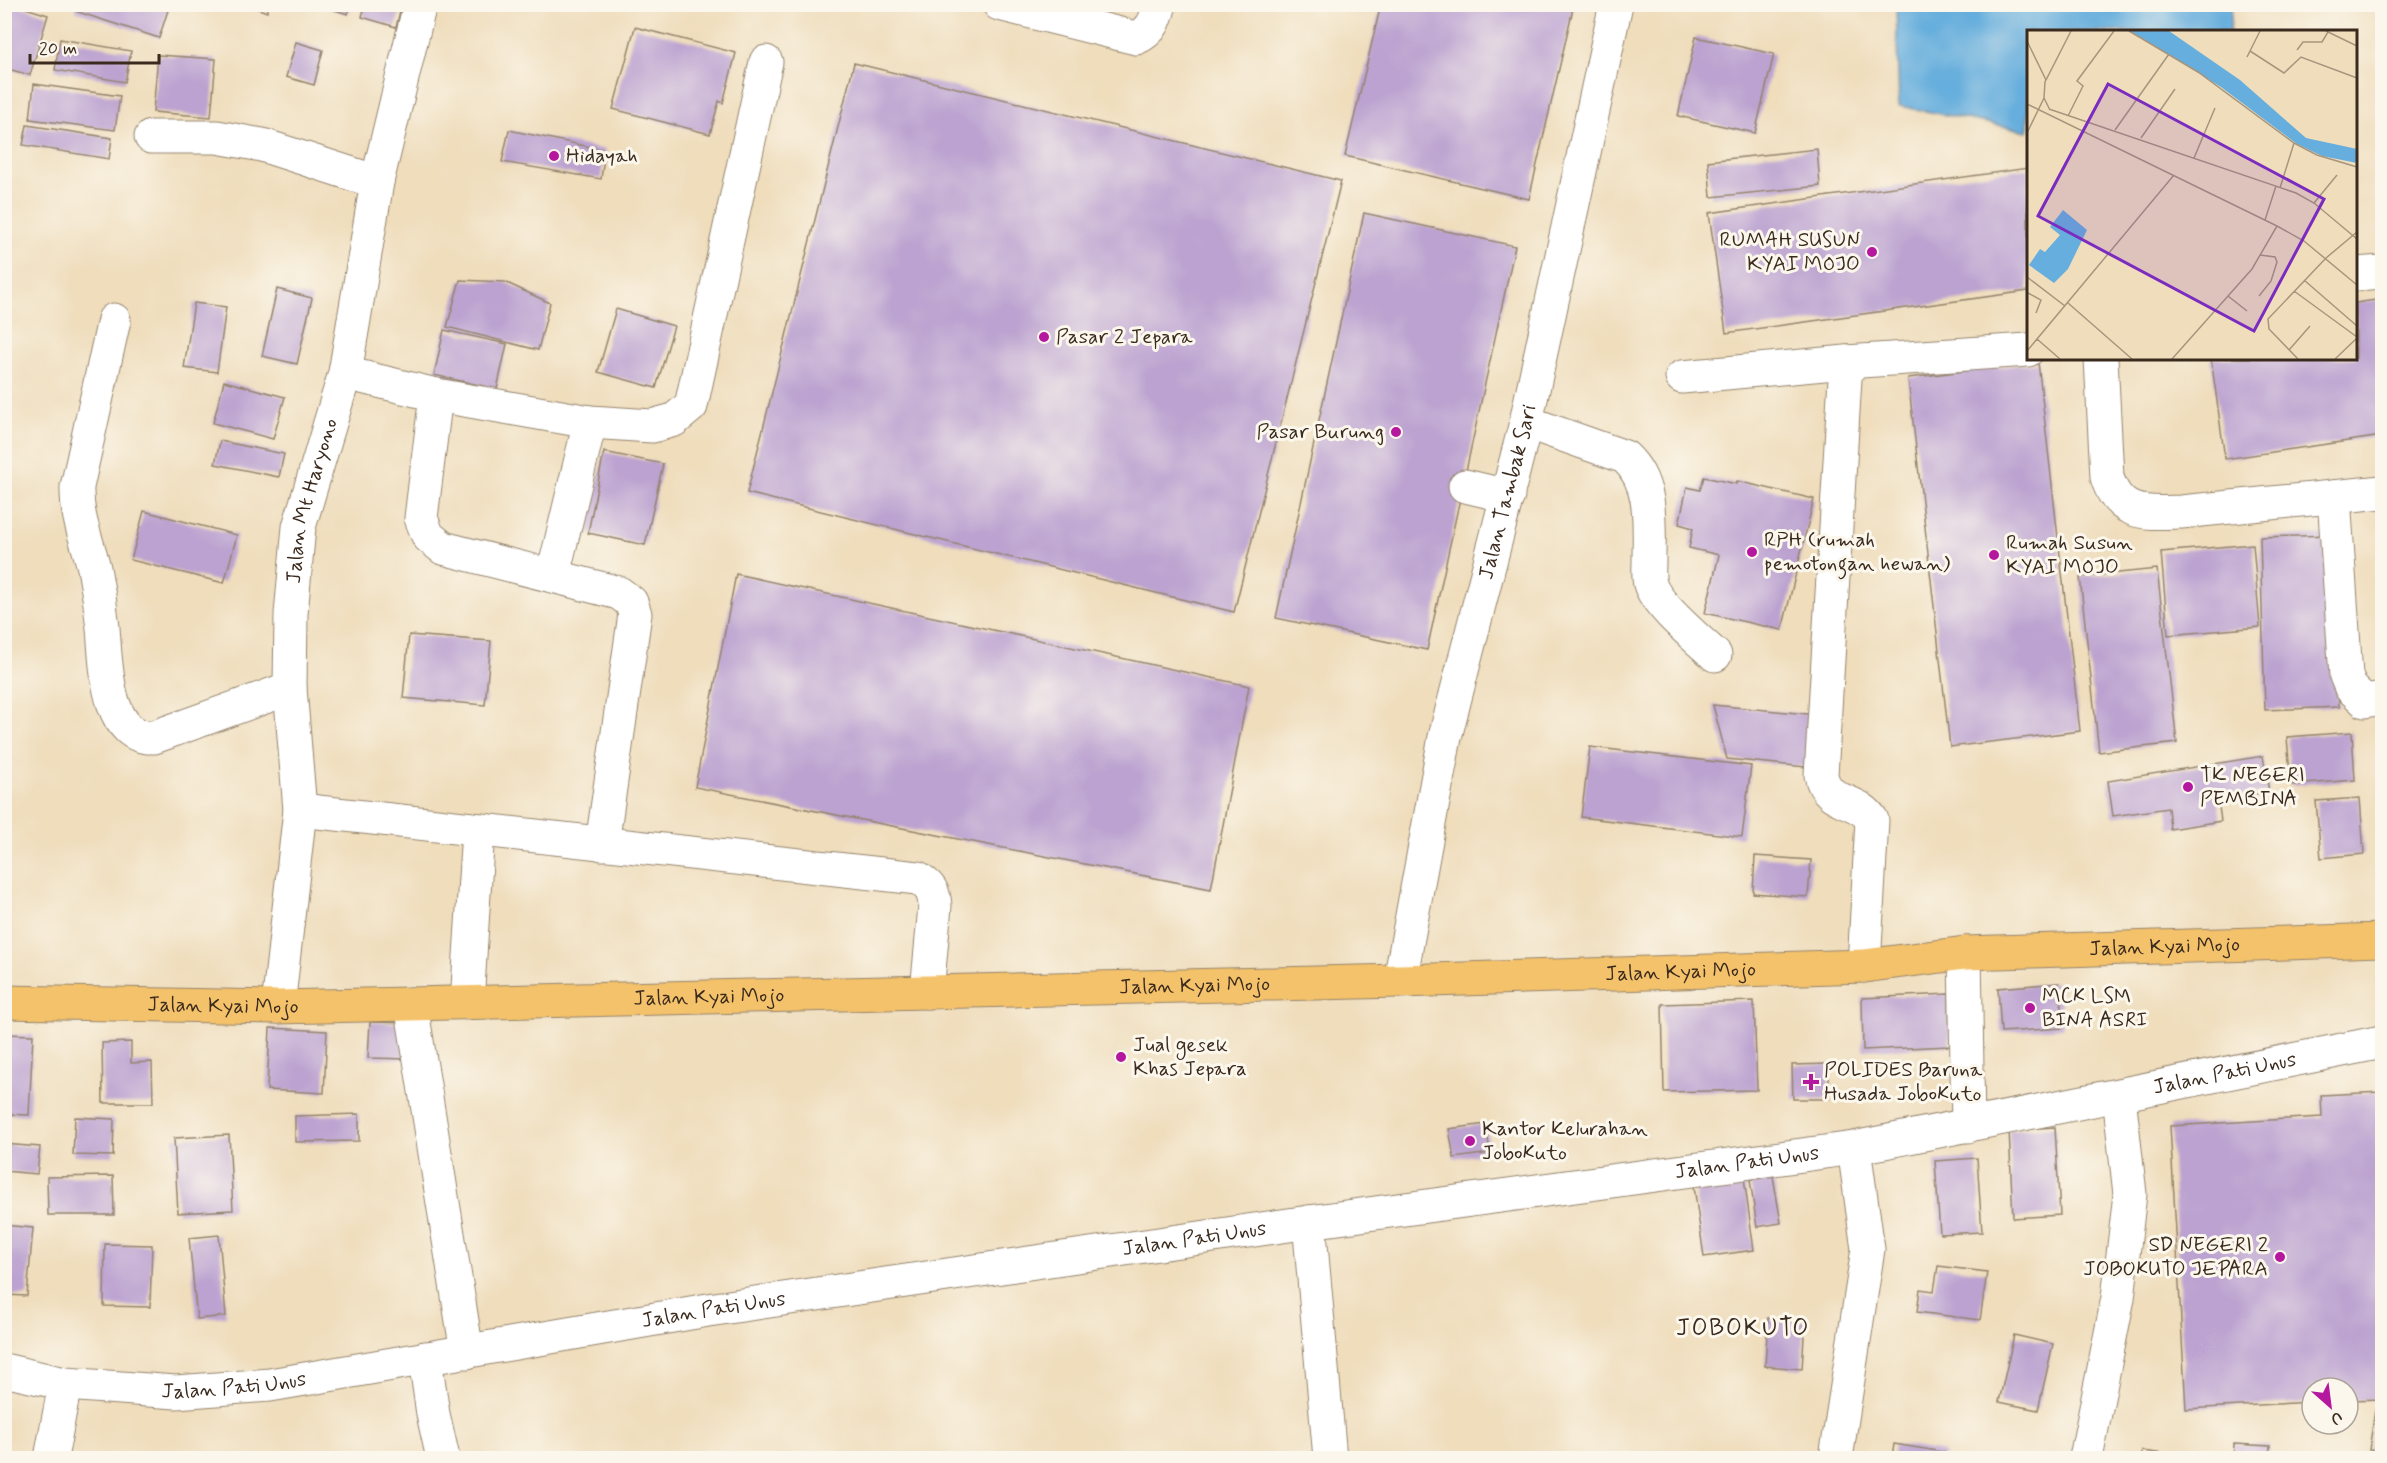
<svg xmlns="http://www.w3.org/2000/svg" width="2387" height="1463" font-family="Mynerve,sans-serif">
	<rect width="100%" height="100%" fill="#fbf7ec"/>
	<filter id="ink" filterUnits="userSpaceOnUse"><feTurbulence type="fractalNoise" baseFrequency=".0167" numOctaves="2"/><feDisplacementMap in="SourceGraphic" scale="12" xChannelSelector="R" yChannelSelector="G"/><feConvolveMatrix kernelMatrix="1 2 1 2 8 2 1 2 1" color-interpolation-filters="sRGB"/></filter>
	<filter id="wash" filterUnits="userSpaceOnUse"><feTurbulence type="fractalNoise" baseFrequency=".008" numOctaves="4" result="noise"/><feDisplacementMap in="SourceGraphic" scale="24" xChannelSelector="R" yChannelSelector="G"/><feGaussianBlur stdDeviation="1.35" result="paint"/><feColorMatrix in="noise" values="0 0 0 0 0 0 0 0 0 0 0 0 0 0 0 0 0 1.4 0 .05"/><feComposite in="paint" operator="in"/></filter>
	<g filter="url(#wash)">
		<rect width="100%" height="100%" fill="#efddbc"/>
		<polygon fill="#66aedd" stroke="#506c7e" stroke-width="1.5" points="1896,5 2232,4 2232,5 2230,31 2028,32 2028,131 1899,106"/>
		<g id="blocks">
			<g fill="#bba2d0">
				<polygon points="4,4 13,4 48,15 30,75 4,68"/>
				<polygon points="77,4 170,4 159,38 75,11"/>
				<polygon points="244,4 269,4 267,12"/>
				<polygon points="315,4 351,4 348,14"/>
				<polygon points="365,4 402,4 396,27 362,17"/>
				<polygon points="1381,4 1574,4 1529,199 1345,156"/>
				<polygon points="635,27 736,53 723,103 719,101 710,134 613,109"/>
				<polygon points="1696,37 1774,54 1755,133 1678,116"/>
				<polygon points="60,39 131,51 125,82 55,70"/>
				<polygon points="296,42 323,50 314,85 286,77"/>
				<polygon points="158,55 216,59 211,117 153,112"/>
				<polygon points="854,63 1341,181 1234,612 747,493"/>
				<polygon points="34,84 120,96 115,130 30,119"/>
				<polygon points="27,125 112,138 109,159 23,145"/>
				<polygon points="509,130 605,150 601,179 502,162"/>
				<polygon points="1817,149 1820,186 1711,197 1708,161"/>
				<polygon points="2028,168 2028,291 1726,333 1709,213"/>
				<polygon points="1364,213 1515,246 1427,650 1276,618"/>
				<polygon points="460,280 505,282 550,303 538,350 447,327"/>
				<polygon points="277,289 312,298 297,364 262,356"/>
				<polygon points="2382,299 2382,436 2225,459 2211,358 2356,358 2356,303"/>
				<polygon points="194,303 226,307 217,372 184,368"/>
				<polygon points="616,309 674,326 656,388 598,372"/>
				<polygon points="444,330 507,344 497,389 434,375"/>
				<polygon points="2038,362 2080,731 1950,747 1908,378"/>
				<polygon points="224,381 285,397 273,439 213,423"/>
				<polygon points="220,441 284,454 279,477 215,464"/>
				<polygon points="604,452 663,464 645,545 588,533"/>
				<polygon points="1704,477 1737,484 1737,481 1814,499 1782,630 1705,613 1719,555 1689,548 1693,528 1679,524 1687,487 1700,490"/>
				<polygon points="144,511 237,535 224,583 131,560"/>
				<polygon points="2334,535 2339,707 2265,710 2260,537"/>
				<polygon points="2253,544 2260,627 2168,635 2161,552"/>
				<polygon points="2157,569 2177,743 2099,752 2080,577"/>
				<polygon points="736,574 1249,686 1211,889 695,787"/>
				<polygon points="409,635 491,641 485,705 403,698"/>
				<polygon points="1713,705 1818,715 1816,768 1727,759"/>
				<polygon points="2352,732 2355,780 2291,785 2287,737"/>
				<polygon points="1590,747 1751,766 1742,837 1581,817"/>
				<polygon points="2263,756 2269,792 2218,800 2221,821 2170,829 2168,808 2113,816 2108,781"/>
				<polygon points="2360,798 2364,854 2321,858 2316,801"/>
				<polygon points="1755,856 1811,860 1808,897 1753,893"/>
				<polygon points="2059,983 2063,1028 2001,1032 1998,988"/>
				<polygon points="1949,994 1950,1046 1863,1050 1862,998"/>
				<polygon points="1754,1001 1757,1090 1664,1092 1662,1004"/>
				<polygon points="370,1022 411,1023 410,1059 368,1058"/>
				<polygon points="270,1028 327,1031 324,1093 267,1090"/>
				<polygon points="4,1034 33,1035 29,1115 4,1114"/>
				<polygon points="131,1042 131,1063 152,1062 153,1103 103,1103 102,1043"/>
				<polygon points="1829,1064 1829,1099 1793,1099 1792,1065"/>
				<polygon points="2382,1092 2382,1399 2348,1400 2348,1388 2312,1388 2312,1402 2186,1409 2170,1126 2322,1117 2321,1095"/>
				<polygon points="359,1114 359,1141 295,1142 295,1116"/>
				<polygon points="75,1117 114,1119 113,1156 73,1155"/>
				<polygon points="1486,1124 1490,1153 1454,1158 1449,1129"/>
				<polygon points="2055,1127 2060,1215 2013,1218 2009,1130"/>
				<polygon points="229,1135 233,1210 178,1213 174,1138"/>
				<polygon points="4,1144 40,1147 37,1174 4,1171"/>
				<polygon points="1977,1158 1982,1232 1940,1234 1935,1161"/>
				<polygon points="113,1176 114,1215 48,1215 47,1177"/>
				<polygon points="1773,1176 1781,1223 1757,1227 1750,1180"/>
				<polygon points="1744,1178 1754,1250 1704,1257 1694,1186"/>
				<polygon points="4,1225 33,1228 27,1296 4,1295"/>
				<polygon points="219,1235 226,1316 197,1319 189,1238"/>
				<polygon points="105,1244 152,1245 150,1307 104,1306"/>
				<polygon points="1938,1266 1987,1272 1980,1320 1917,1312 1920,1289 1934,1291"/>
				<polygon points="1768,1318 1805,1321 1802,1369 1765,1366"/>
				<polygon points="2014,1335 2053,1344 2038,1410 1999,1402"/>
				<polygon points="2375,1410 2382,1411 2382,1451 2369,1450"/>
				<polygon points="1894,1444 1944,1452 1943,1458 1892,1458"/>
				<polygon points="2234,1444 2270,1446 2269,1458 2233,1458"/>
				<polygon points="2142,1451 2188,1457 2188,1458 2141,1458"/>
			</g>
		</g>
	</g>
	<g filter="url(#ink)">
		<use href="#blocks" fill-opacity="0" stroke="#95846d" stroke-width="1.5"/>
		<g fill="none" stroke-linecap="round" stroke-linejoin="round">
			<defs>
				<g id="minor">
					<path d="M999 4 1136 38C1152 32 1156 19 1160 4"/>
					<polyline points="151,137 217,137 262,145 377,182"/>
					<polyline points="2356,274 2382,272"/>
					<path d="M114 320 77 487C76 518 87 539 94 568 98 588 101 608 103 628 106 661 105 740 154 737L290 688"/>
					<path d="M2101 358 2107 477C2119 517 2146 513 2181 512L2382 492"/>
					<path d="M1846 362 1821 775C1827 806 1858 797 1872 820L1864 966"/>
					<polyline points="345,373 436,395 590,422 652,426 674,420 691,406 766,62"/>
					<polyline points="1682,377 1846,362 2028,350"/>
					<polyline points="436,395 421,518 428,536 443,548 619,593 631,602 635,614 602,844"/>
					<path d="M1526 422 1625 457C1654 484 1649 524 1649 561 1649 568 1648 577 1650 584 1656 605 1698 639 1715 655"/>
					<polyline points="1465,486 1508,496"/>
					<polyline points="2334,497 2346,676 2351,688 2365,701 2382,698"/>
					<polyline points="553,575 590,422"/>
					<path d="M300 810 918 878C930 886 934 891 935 906L927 992"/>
					<polyline points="1965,953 1968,1126"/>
					<path id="s1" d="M1400 981 1445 737 1526 422 1616 4"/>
					<polyline points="467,1003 478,831"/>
					<polyline points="411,1004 467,1352"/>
					<path id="s2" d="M278 1007 300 810 290 688 291 614 299 527 345 373 377 182 420 4"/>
					<polyline points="1309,1222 1330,1458"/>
					<polyline points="425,1358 433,1414 443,1458"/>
					<path id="s3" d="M4 1370 65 1384 176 1392 270 1385 708 1310 1309 1222 1854 1148 2382 1042"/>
					<polyline points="51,1458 65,1384"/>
					<polyline points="1836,1458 1868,1249 1854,1148"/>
					<polyline points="2086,1458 2118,1298 2130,1194 2119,1096"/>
				</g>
				<g id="major">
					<path id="s4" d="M4 1002 278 1007 1400 981 1864 966 1965 953 2382 940"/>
				</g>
			</defs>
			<use href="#minor" stroke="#95846d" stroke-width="35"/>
			<use href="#major" stroke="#95846d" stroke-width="35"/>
			<use href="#minor" stroke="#fff" stroke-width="33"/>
			<use href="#major" stroke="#f4c26a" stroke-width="33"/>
		</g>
	</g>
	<g fill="#b5179e" stroke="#fbf7ec" stroke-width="2">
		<circle cx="554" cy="156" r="6"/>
		<circle cx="1872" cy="252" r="6"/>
		<circle cx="1044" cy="337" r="6"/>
		<circle cx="1396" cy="432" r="6"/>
		<circle cx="1752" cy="552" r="6"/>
		<circle cx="1994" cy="555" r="6"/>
		<circle cx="2188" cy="787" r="6"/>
		<circle cx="2030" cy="1008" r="6"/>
		<circle cx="1121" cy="1057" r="6"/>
		<path d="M1808 1073h6v6h6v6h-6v6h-6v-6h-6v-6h6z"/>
		<circle cx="1470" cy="1141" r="6"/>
		<circle cx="2280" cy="1257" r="6"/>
	</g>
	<g text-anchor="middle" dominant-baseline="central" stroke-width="6" stroke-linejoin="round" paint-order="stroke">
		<g font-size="21" fill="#3b2a1e" stroke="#fbf7ec" text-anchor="start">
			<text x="566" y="156">Hidayah</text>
			<text x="1860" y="240" text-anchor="end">RUMAH SUSUN<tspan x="1860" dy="24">KYAI MOJO</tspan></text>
			<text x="1056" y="337">Pasar 2 Jepara</text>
			<text x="1384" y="432" text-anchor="end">Pasar Burung</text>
			<text x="1764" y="540">RPH (rumah<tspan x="1764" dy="24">pemotongan hewan)</tspan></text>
			<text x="2006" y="543">Rumah Susun<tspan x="2006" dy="24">KYAI MOJO</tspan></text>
			<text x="2200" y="775">TK NEGERI<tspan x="2200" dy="24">PEMBINA</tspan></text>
			<text x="2042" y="996">MCK LSM<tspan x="2042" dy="24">BINA ASRI</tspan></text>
			<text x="1133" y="1045">Jual gesek<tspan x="1133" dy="24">Khas Jepara</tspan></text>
			<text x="1824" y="1070">POLIDES Baruna<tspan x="1824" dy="24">Husada JoboKuto</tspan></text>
			<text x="1482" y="1129">Kantor Kelurahan<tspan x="1482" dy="24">JoboKuto</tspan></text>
			<text x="2268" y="1245" text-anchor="end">SD NEGERI 2<tspan x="2268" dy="24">JOBOKUTO JEPARA</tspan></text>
		</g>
		<g font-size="21" fill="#3b2a1e" stroke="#fbf7ec">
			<text stroke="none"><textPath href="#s1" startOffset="501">Jalan Tambak Sari</textPath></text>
			<text stroke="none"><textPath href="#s2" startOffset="510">Jalan Mt Haryono</textPath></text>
			<text stroke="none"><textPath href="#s4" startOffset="2162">Jalan Kyai Mojo</textPath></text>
			<text stroke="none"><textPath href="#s4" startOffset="1677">Jalan Kyai Mojo</textPath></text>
			<text stroke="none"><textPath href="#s4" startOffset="1191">Jalan Kyai Mojo</textPath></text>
			<text stroke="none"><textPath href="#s4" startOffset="705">Jalan Kyai Mojo</textPath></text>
			<text stroke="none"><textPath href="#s4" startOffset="219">Jalan Kyai Mojo</textPath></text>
			<text stroke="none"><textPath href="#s3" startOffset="2248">Jalan Pati Unus</textPath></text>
			<text stroke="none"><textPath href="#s3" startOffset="1762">Jalan Pati Unus</textPath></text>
			<text stroke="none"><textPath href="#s3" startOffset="1204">Jalan Pati Unus</textPath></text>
			<text stroke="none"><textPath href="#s3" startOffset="718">Jalan Pati Unus</textPath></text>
			<text stroke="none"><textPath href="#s3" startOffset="232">Jalan Pati Unus</textPath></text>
		</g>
		<g font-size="24" letter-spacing="1.5" fill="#3b2a1e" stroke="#fbf7ec">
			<text x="1743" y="1328">JOBOKUTO</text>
		</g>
	</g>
	<g transform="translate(2027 30)">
		<rect width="330" height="330" fill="#efddbc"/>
		<path d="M103 1H142L213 50 279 108 330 119V133L295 126 270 114 194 57ZM36 180 60 200 41 239 27 253 2 235 13 219 18 222 33 205 23 197Z" fill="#66aedd"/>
		<path fill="none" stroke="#a7957d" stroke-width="1.5" d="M102 1 171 42 267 113 290 125 330 137M299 1 330 16M0 11 19 50M270 20 276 12H295L301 2M223 21 257 43 274 27 330 48M220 27 233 1M0 74 250 196 277 211 330 255M22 79 269 163 287 173 330 209M23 80 17 68 18 52 44 1M41 86 56 56 50 51 87 1M88 100 142 24M0 103 17 68M114 108 148 59M167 128 188 78M253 158 267 113M287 173 310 145M238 190 249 156M0 247 38 276M277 250 330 296M267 261 330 307M1 263 14 270 9 283M201 266 220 281M232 266 244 251 250 232 248 227 233 225M41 273 105 329M10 309 33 329M262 320 283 296M0 321 147 145M145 329 225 239 250 196M271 329 242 299 241 289 299 228 330 202M308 329 330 308"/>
		<path fill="#7b2cbf" fill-opacity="0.15" stroke="#7b2cbf" stroke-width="3" d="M81 54 297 169 227 301 11 186Z"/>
		<rect width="330" height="330" fill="none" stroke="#3b2a1e" stroke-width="3"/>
	</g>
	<rect width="2387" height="1463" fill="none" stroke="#fbf7ec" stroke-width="24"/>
	<g transform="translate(2330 1406) rotate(152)"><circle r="28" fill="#fbf7ec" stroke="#aea59a" stroke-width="1.5"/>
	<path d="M0-4.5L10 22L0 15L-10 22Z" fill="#b5179e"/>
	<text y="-9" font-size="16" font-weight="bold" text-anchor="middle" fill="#3b2a1e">U</text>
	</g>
	<path d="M30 54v9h129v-9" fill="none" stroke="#3b2a1e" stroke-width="3"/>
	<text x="39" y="54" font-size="18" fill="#3b2a1e" stroke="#fbf7ec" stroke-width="4.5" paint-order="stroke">20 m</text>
</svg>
